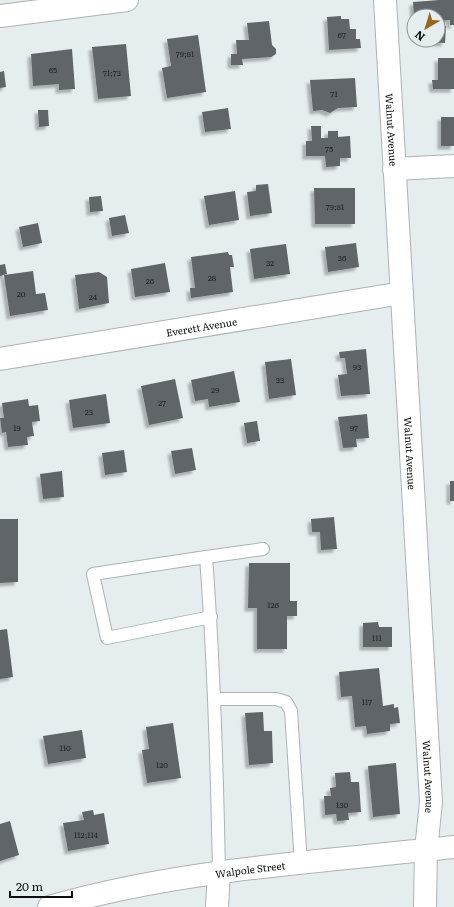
<svg xmlns="http://www.w3.org/2000/svg" width="454" height="907" font-family="Literata,serif">
	<defs>
		<filter id="shadow"><feDropShadow dx="-3.5" dy="3.5" stdDeviation="1" flood-color="#0004"/></filter>
	</defs>
	<rect width="100%" height="100%" fill="#e6edef"/>
	<g fill="#5f6567" filter="url(#shadow)">
		<polygon points="439,0 454,0 454,25 450,25 450,20 438,21 438,16 414,16 413,2"/>
		<polygon points="341,16 341,19 349,19 350,29 356,29 356,39 360,39 361,48 329,50 327,17"/>
		<polygon points="269,21 272,45 276,49 276,54 271,57 242,59 243,65 231,65 231,54 237,54 236,40 249,40 247,23"/>
		<polygon points="438,26 446,26 445,43 427,42 427,40 438,40"/>
		<polygon points="198,35 206,92 167,98 162,68 171,66 167,39"/>
		<polygon points="126,44 131,96 98,99 92,47"/>
		<polygon points="72,49 75,89 59,90 59,84 33,86 31,54"/>
		<polygon points="438,58 454,58 454,89 433,89 432,80 438,80"/>
		<polygon points="4,71 6,87 0,88 0,72"/>
		<polygon points="355,78 357,107 338,108 330,113 322,110 313,111 310,80"/>
		<polygon points="228,108 231,129 205,132 202,112"/>
		<polygon points="38,110 48,110 49,126 39,127"/>
		<rect x="441" y="117" width="13" height="29"/>
		<polygon points="311,126 321,126 321,138 328,138 328,131 338,131 338,137 350,136 351,158 340,158 340,166 326,167 325,156 306,156 306,141 312,141"/>
		<polygon points="268,184 272,213 250,216 247,192 256,191 256,185"/>
		<polygon points="314,188 355,188 355,224 315,224"/>
		<polygon points="235,191 239,220 209,225 204,196"/>
		<polygon points="101,196 103,211 90,212 89,197"/>
		<polygon points="125,215 129,233 112,236 109,218"/>
		<polygon points="38,223 42,243 23,247 19,227"/>
		<polygon points="356,243 359,267 328,272 325,247"/>
		<polygon points="286,244 290,274 254,279 250,249"/>
		<polygon points="228,252 229,255 232,255 234,267 230,267 233,292 191,298 190,288 195,288 191,257"/>
		<polygon points="165,263 170,292 135,297 131,269"/>
		<polygon points="5,264 7,274 0,276 0,265"/>
		<polygon points="33,271 36,294 45,293 48,310 10,316 4,275"/>
		<polygon points="99,272 107,277 109,303 79,309 75,275"/>
		<polygon points="366,349 370,394 341,396 338,375 347,374 345,358 340,358 339,352"/>
		<polygon points="291,359 296,395 269,399 265,362"/>
		<polygon points="234,371 240,402 209,407 208,399 195,401 191,380"/>
		<polygon points="175,379 183,418 149,425 141,386"/>
		<polygon points="106,394 110,423 73,428 69,400"/>
		<polygon points="28,399 29,406 38,405 40,421 32,422 34,436 27,437 28,445 8,447 6,432 2,433 0,418 4,418 2,403"/>
		<polygon points="367,414 369,438 356,439 357,447 343,448 338,417"/>
		<polygon points="257,421 260,441 247,443 244,423"/>
		<polygon points="192,448 196,470 175,474 171,451"/>
		<polygon points="124,450 127,472 105,475 102,453"/>
		<polygon points="62,471 64,497 43,499 40,474"/>
		<rect x="450" y="481" width="4" height="20"/>
		<polygon points="334,517 337,549 321,550 320,532 312,532 311,519"/>
		<polygon points="0,519 18,519 18,582 0,583"/>
		<polygon points="249,563 290,563 290,601 297,601 297,616 287,616 287,649 257,649 257,608 248,608"/>
		<polygon points="378,622 379,627 392,627 392,647 363,647 363,623"/>
		<polygon points="7,629 13,677 0,679 0,630"/>
		<polygon points="379,668 383,706 394,704 394,708 398,707 400,723 390,724 390,731 367,734 366,726 355,727 352,696 341,697 339,672"/>
		<polygon points="263,712 264,731 272,731 273,763 249,765 245,713"/>
		<polygon points="173,723 181,778 147,783 142,750 149,749 146,727"/>
		<polygon points="82,730 86,758 48,764 43,736"/>
		<polygon points="396,763 400,814 373,817 368,766"/>
		<polygon points="350,772 351,782 359,782 361,812 348,813 349,820 337,821 336,814 325,815 324,796 331,796 330,788 336,787 335,773"/>
		<polygon points="93,810 94,815 104,813 109,844 68,851 63,823 84,820 82,812"/>
		<polygon points="10,821 19,855 0,861 0,824"/>
	</g>
	<g fill="none" stroke-linecap="round" stroke-linejoin="round">
		<defs>
			<g id="service">
				<polyline points="206,557 263,549"/>
				<path d="M211 617 107 638 93 574 206 557C214 662 217 767 219 873"/>
				<polyline points="215,699 276,699 286,702 291,711 301,864"/>
			</g>
			<g id="minor">
				<polyline points="394,169 454,166"/>
				<path id="s1" d="M0 359 402 293"/>
				<polyline points="217,907 219,873"/>
				<polyline points="425,907 426,850"/>
			</g>
			<g id="tertiary">
				<path id="s2" d="M385 0 431 802 426 850"/>
				<polyline points="0,16 127,0"/>
			</g>
			<g id="secondary">
				<path id="s3" d="M49 907C180 869 319 862 454 847"/>
			</g>
		</defs>
		<use href="#service" stroke="#acb2b5" stroke-width="14"/>
		<use href="#minor" stroke="#acb2b5" stroke-width="24"/>
		<use href="#tertiary" stroke="#acb2b5" stroke-width="24"/>
		<use href="#secondary" stroke="#acb2b5" stroke-width="24"/>
		<use href="#service" stroke="#fff" stroke-width="12"/>
		<use href="#minor" stroke="#fff" stroke-width="22"/>
		<use href="#tertiary" stroke="#fff" stroke-width="22"/>
		<use href="#secondary" stroke="#fff" stroke-width="22"/>
	</g>
	<g text-anchor="middle" dominant-baseline="central" stroke-width="4" stroke-linejoin="round" paint-order="stroke">
		<g font-size="8" fill="#212424">
			<text x="342" y="34">67</text>
			<text x="185" y="53">79;81</text>
			<text x="53" y="69">65</text>
			<text x="112" y="72">71;73</text>
			<text x="334" y="93">71</text>
			<text x="329" y="148">75</text>
			<text x="335" y="206">79;81</text>
			<text x="342" y="257">36</text>
			<text x="270" y="262">32</text>
			<text x="212" y="277">28</text>
			<text x="150" y="280">26</text>
			<text x="21" y="293">20</text>
			<text x="93" y="296">24</text>
			<text x="357" y="366">93</text>
			<text x="280" y="379">33</text>
			<text x="215" y="389">29</text>
			<text x="162" y="402">27</text>
			<text x="89" y="411">23</text>
			<text x="17" y="427">19</text>
			<text x="354" y="427">97</text>
			<text x="273" y="604">126</text>
			<text x="377" y="637">111</text>
			<text x="367" y="701">117</text>
			<text x="65" y="747">110</text>
			<text x="162" y="764">120</text>
			<text x="342" y="804">130</text>
			<text x="86" y="834">112;114</text>
		</g>
		<g font-size="10" fill="#0c0e0e" stroke="#e6edef">
			<text stroke="none"><textPath href="#s2" startOffset="130">Walnut Avenue</textPath></text>
			<text stroke="none"><textPath href="#s1" startOffset="204">Everett Avenue</textPath></text>
			<text stroke="none"><textPath href="#s2" startOffset="454">Walnut Avenue</textPath></text>
			<text stroke="none"><textPath href="#s2" startOffset="778">Walnut Avenue</textPath></text>
			<text stroke="none"><textPath href="#s3" startOffset="205">Walpole Street</textPath></text>
		</g>
	</g>
	<g transform="translate(426 28) rotate(218)"><circle r="19" fill="#e6edef" stroke="#8f9495"/>
	<path d="M0-3L7 15L0 10L-7 15Z" fill="#9a661d"/>
	<text y="-6" font-size="11" font-weight="bold" text-anchor="middle" fill="#0c0e0e">N</text>
	</g>
	<path d="M10 891v6h62v-6" fill="none" stroke="#0c0e0e" stroke-width="2"/>
	<text x="16" y="891" font-size="12" fill="#0c0e0e" stroke="#e6edef" stroke-width="3" paint-order="stroke">20 m</text>
</svg>
